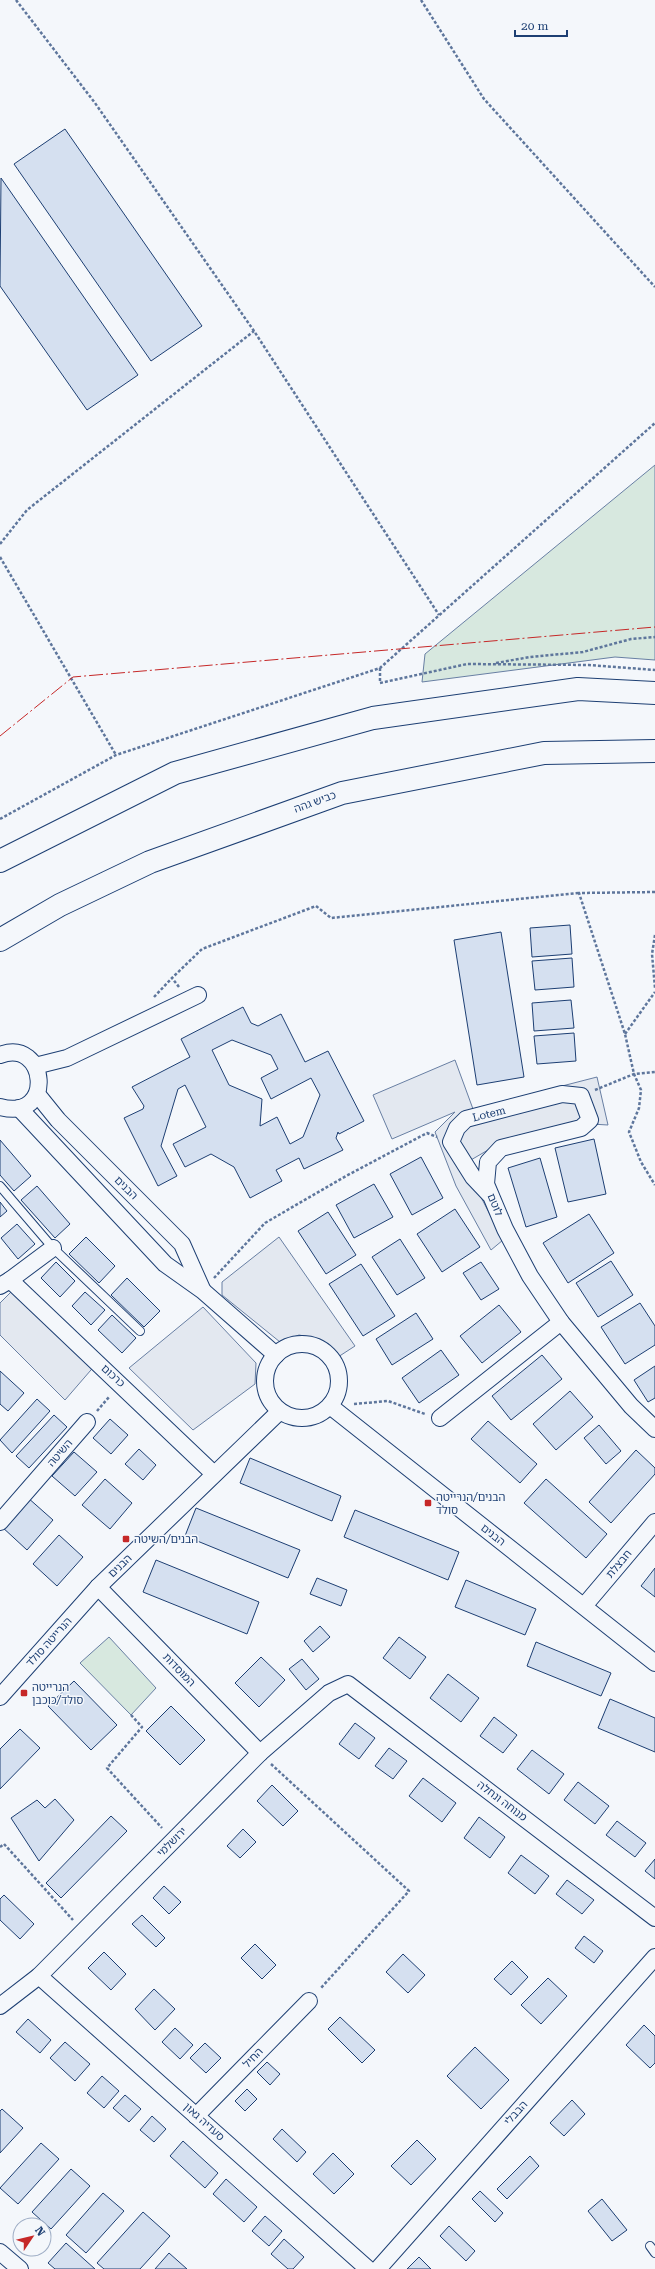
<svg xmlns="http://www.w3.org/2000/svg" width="655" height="2269" font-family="'Roboto Serif','Noto Sans Hebrew',serif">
	<rect width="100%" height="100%" fill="#f4f7fb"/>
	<g fill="#d7e8df" stroke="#687fa3">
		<polygon points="655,465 655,660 615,657 422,682 425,654"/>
		<polygon points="109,1637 156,1688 131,1715 80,1663"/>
	</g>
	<g fill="#e3e8f0" stroke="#687fa3">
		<polygon points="455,1060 473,1109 597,1077 608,1125 574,1123 500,1143 464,1164 503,1240 491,1250 456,1186 435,1132 455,1112 392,1139 373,1095"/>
		<polygon points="279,1237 355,1346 338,1357 315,1338 299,1335 280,1342 222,1295 222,1282"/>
		<polygon points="17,1286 97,1363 65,1400 0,1335 0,1303"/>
		<polygon points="203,1307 256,1363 255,1384 193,1430 129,1368"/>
	</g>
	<g fill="#d5e0f0" stroke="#1d3f73" fill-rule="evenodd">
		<polygon points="65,129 202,326 151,361 14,164"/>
		<polygon points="1,178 138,375 87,410 0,286"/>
		<polygon points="570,925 572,954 532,957 530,928"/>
		<polygon points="501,932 524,1077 477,1085 454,940"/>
		<polygon points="572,958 574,987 535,990 532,961"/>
		<polygon points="571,1000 574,1028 534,1031 532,1003"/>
		<path d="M243 1007 251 1023 258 1026 281 1014 305 1062 328 1051 364 1121 339 1134 338 1132 336 1138 343 1150 304 1169 299 1158 276 1170 282 1181 250 1198 234 1167 211 1154 185 1167 173 1144 206 1127 185 1085 178 1089 161 1146 177 1176 158 1186 124 1118 143 1109 144 1106 132 1087 190 1057 181 1039ZM232 1040 271 1055 278 1069 261 1078 271 1099 311 1078 320 1095 303 1137 290 1144 277 1117 260 1126 262 1099 229 1085 212 1050Z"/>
		<polygon points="574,1033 576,1061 537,1064 534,1036"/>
		<polygon points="594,1139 606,1194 568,1202 555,1148"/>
		<polygon points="0,1140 31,1176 14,1191 0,1175"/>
		<polygon points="421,1157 443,1198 412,1215 390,1174"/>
		<polygon points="540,1158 557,1217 526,1227 508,1168"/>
		<polygon points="374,1184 393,1217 354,1238 336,1205"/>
		<polygon points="37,1186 70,1224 55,1238 21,1200"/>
		<polygon points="0,1202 7,1211 0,1217"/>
		<polygon points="455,1209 480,1247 442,1272 417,1234"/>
		<polygon points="328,1212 356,1255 326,1274 298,1231"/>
		<polygon points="589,1214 614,1253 568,1283 543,1243"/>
		<polygon points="17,1224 35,1244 18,1259 1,1238"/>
		<polygon points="86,1237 115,1266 99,1283 69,1254"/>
		<polygon points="400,1239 425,1278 397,1295 372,1257"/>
		<polygon points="611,1261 633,1295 598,1317 576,1283"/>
		<polygon points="56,1262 75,1281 60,1297 41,1278"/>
		<polygon points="481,1262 499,1289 481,1300 463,1273"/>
		<polygon points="361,1264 395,1316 363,1336 329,1284"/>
		<polygon points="127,1278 160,1311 144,1327 111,1295"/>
		<polygon points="85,1292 105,1310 91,1325 72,1306"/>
		<polygon points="640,1303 655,1326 655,1345 625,1364 601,1327"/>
		<polygon points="499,1305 521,1332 482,1363 460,1336"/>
		<polygon points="416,1313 433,1339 392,1365 376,1339"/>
		<polygon points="112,1315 136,1338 122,1353 98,1330"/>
		<polygon points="441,1350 459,1375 419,1403 402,1378"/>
		<polygon points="542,1355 562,1379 511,1420 492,1396"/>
		<polygon points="655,1366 655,1398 648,1402 634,1380"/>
		<polygon points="0,1371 24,1393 8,1411 0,1404"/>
		<polygon points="570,1391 593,1417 556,1450 533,1424"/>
		<polygon points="37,1399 50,1411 12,1453 0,1440"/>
		<polygon points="54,1415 67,1427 29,1468 16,1456"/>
		<polygon points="110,1419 128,1435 111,1454 93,1438"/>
		<polygon points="488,1421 537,1464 520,1483 471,1439"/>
		<polygon points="599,1425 621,1451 606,1464 584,1438"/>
		<polygon points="139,1449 156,1465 143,1480 125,1464"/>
		<polygon points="636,1450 655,1468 655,1474 611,1523 589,1502"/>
		<polygon points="74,1452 97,1472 75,1496 52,1476"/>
		<polygon points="250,1458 341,1496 332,1521 240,1483"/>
		<polygon points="105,1479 132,1503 110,1529 82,1505"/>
		<polygon points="546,1479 607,1534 586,1558 524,1503"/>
		<polygon points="27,1497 53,1520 27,1550 1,1526"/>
		<polygon points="196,1508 300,1550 288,1578 185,1536"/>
		<polygon points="355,1510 459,1552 448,1580 344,1537"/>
		<polygon points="59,1535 83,1557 57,1586 33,1564"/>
		<polygon points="156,1560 259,1602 247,1634 143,1592"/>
		<polygon points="655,1568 655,1597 641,1586"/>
		<polygon points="317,1578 347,1590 341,1606 310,1594"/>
		<polygon points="466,1580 536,1609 525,1635 455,1607"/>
		<polygon points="320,1626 330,1637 313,1652 304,1641"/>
		<polygon points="399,1637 426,1657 410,1679 383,1658"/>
		<polygon points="536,1642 611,1673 601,1696 527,1666"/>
		<polygon points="261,1657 285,1680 259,1707 235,1683"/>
		<polygon points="302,1659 319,1679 306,1690 289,1669"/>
		<polygon points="448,1674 479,1698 461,1722 430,1698"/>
		<polygon points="74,1681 117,1725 91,1750 48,1706"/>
		<polygon points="610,1699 655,1718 655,1752 598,1728"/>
		<polygon points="171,1706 205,1740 180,1765 146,1731"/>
		<polygon points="494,1717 517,1735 503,1753 480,1736"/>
		<polygon points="355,1723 375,1738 359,1759 339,1744"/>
		<polygon points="20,1729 40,1748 0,1789 0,1749"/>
		<polygon points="389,1748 407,1761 393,1779 375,1766"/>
		<polygon points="532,1750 564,1774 549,1794 517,1769"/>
		<polygon points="423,1778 456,1803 442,1822 409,1796"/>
		<polygon points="578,1782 609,1806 595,1824 564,1800"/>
		<polygon points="272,1785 298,1811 283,1826 257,1801"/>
		<polygon points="55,1799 74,1820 39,1861 11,1818 37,1800 45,1808"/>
		<polygon points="111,1816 127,1831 61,1898 46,1883"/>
		<polygon points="479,1817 505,1837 490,1858 464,1838"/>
		<polygon points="617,1821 646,1843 635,1857 606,1835"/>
		<polygon points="243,1829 256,1842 240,1858 227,1846"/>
		<polygon points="521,1855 549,1876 535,1894 508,1873"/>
		<polygon points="655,1859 655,1879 645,1871"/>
		<polygon points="567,1880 594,1900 582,1914 556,1894"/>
		<polygon points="164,1886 181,1902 169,1914 153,1898"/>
		<polygon points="4,1895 34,1924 20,1939 0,1920 0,1899"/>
		<polygon points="142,1915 165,1938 156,1947 132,1924"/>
		<polygon points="584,1936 603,1951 594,1963 575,1948"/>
		<polygon points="255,1944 276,1965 262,1979 241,1958"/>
		<polygon points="104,1952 126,1974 111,1990 88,1968"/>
		<polygon points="403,1954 425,1975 408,1993 386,1972"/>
		<polygon points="512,1961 528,1977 511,1995 494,1979"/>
		<polygon points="548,1978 567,1996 541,2024 521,2005"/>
		<polygon points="154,1989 175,2009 155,2030 135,2009"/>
		<polygon points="340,2017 375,2050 362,2063 328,2029"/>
		<polygon points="28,2019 51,2040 40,2053 16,2032"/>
		<polygon points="644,2025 655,2036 655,2063 650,2068 626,2045"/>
		<polygon points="175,2028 193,2045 180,2059 162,2042"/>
		<polygon points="65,2042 90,2064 75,2081 50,2058"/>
		<polygon points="205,2043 221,2058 206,2073 190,2058"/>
		<polygon points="475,2047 509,2080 481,2109 447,2076"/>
		<polygon points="267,2062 280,2074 270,2085 257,2072"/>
		<polygon points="102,2076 119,2091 104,2108 87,2093"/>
		<polygon points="247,2089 257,2099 245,2111 235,2101"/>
		<polygon points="125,2095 141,2109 129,2122 113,2108"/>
		<polygon points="572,2100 585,2114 564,2136 550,2123"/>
		<polygon points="2,2109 23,2128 0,2153 0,2111"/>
		<polygon points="152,2116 166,2129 154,2142 140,2130"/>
		<polygon points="282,2129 306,2152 297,2162 273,2139"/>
		<polygon points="417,2140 436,2159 411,2185 391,2166"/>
		<polygon points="183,2141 218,2173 205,2188 170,2156"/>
		<polygon points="41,2143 59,2159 18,2204 0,2188"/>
		<polygon points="333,2153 354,2174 334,2194 313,2174"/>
		<polygon points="530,2156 539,2166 507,2199 497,2189"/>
		<polygon points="71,2169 90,2186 51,2229 32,2212"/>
		<polygon points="226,2179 257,2207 244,2222 213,2194"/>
		<polygon points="480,2191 503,2213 495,2222 472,2199"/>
		<polygon points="103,2193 124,2211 86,2253 66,2235"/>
		<polygon points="602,2199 627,2230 612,2241 588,2211"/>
		<polygon points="143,2212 170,2236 140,2269 104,2269 97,2263"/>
		<polygon points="265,2216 282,2231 269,2246 252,2231"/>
		<polygon points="449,2226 475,2251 466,2261 440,2236"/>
		<polygon points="284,2239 304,2257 293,2269 288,2269 271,2254"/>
		<polygon points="66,2243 95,2269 55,2269 48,2263"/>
		<polygon points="169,2253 187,2269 155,2269"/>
		<polygon points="419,2257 431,2269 407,2269"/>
	</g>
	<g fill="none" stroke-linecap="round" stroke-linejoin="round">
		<defs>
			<g id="service">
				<polyline points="0,1186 53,1248 140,1331"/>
				<polyline points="650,2246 655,2253"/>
			</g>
			<g id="minor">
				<path d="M0 1055C47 1037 56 1122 0 1107"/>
				<polyline points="35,1066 67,1058 198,995"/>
				<polyline points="37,1094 58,1120 182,1244 202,1289"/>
				<polyline points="19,1108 165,1264 203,1291 276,1355"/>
				<polyline points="491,1196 473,1177 451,1142 457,1128 466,1119 562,1094 581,1096 590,1120 581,1128 501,1148 488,1162 486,1184 505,1229 530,1276 561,1322 631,1406 655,1429"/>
				<polyline points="10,1280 53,1248"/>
				<polyline points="0,1286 10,1280 214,1474"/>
				<circle cx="302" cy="1381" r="37"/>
				<polyline points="330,1406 655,1663"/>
				<polyline points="440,1418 561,1322"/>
				<polyline points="0,1522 87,1422"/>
				<polyline points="98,1587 260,1753"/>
				<polyline points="584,1606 655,1522"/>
				<polyline points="0,1697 98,1587 280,1411"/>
				<polyline points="39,1976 368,2269"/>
				<polyline points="0,2006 39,1976 260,1753 329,1693 348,1684 655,1918"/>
				<polyline points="196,2116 309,2001"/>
				<polyline points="0,2252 20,2269"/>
				<polyline points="378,2269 655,1957"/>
			</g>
			<g id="trunk">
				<polyline points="0,861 175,773 373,718 578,689 655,693"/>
				<polyline points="0,940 60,905 150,862 342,793 544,753 655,751"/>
			</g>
		</defs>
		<use href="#service" stroke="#1d3f73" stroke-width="10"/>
		<use href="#minor" stroke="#1d3f73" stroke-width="18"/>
		<use href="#trunk" stroke="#1d3f73" stroke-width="24"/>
		<g stroke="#5e769c" stroke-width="2.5" stroke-dasharray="3 2" stroke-linecap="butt">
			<polyline points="16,0 95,103 254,331 439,615"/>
			<polyline points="421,0 484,99 655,287"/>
			<polyline points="0,544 27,510 254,331"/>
			<polyline points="0,557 116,755"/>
			<polyline points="496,663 530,657 583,652 631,639 655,637"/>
			<polyline points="380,668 380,683 467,664 589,665 655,670"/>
			<polyline points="0,819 116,755 380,668 655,423"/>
			<polyline points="655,892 579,893 625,1034 634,1074 641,1090 639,1108 629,1132 641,1162 655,1185"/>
			<polyline points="655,935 652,954 655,988"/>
			<polyline points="179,987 172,978 202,949 316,906 331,918 579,893"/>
			<polyline points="154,997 172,978"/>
			<polyline points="625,1034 655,992"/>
			<polyline points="595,1090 634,1074 655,1072"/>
			<polyline points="214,1278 265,1223 346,1176 427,1133 437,1137"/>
			<polyline points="354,1404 388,1401 425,1414"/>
			<polyline points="97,1411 109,1397"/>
			<polyline points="131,1715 142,1727 107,1768 162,1828"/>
			<polyline points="271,1764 409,1891 320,1989"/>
			<polyline points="0,1847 4,1844 73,1920"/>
		</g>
		<use href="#service" stroke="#f4f7fb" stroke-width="8"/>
		<use href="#minor" stroke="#f4f7fb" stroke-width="16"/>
		<use href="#trunk" stroke="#f4f7fb" stroke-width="22"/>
		<polyline stroke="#c62828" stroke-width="1" stroke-dasharray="14 3 2 3" stroke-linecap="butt" points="0,736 73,677 655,627"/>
	</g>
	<g fill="#c62828" stroke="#f4f7fb" stroke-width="1.5">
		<rect x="424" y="1499" width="8" height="8" rx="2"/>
		<rect x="122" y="1535" width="8" height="8" rx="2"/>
		<rect x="20" y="1689" width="8" height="8" rx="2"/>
	</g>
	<g text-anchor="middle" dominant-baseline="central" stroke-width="3" stroke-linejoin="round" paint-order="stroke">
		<g font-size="11" fill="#1d3f73" stroke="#f4f7fb">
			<text transform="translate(315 802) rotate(-20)">כביש גהה</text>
			<text transform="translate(489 1114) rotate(-14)">Lotem</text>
			<text transform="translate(126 1188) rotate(45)">הבנים</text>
			<text transform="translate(495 1205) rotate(67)">לוטם</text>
			<text transform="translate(113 1376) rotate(42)">כרכום</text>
			<text transform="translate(60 1453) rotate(-49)">השיטה</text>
			<text transform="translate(493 1535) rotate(38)">הבנים</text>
			<text transform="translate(619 1564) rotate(-50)">חבצלת</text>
			<text transform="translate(120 1566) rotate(-44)">הבנים</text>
			<text transform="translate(49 1642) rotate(-48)">הנרייטה סולד</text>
			<text transform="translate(179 1670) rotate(46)">המוסדות</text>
			<text transform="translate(502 1801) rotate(37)">מנוחה ונחלה</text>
			<text transform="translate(172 1842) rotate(-45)">ירושלמי</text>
			<text transform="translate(253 2058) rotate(-46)">החיל</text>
			<text transform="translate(516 2113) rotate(-48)">הבבלי</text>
			<text transform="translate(204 2122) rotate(42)">סעדיה גאון</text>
		</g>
		<g font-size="11" fill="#1d3f73" stroke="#f4f7fb" text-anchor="start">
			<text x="436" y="1497">הבנים/הנרייטה<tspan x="436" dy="13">סולד</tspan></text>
			<text x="134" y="1539">הבנים/השיטה</text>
			<text x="32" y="1687">הנרייטה<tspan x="32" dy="13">סולד/כוכבן</tspan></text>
		</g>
	</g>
	<g transform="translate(32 2237) rotate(55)"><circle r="19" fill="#f4f7fb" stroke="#9eadc5"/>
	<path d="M0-3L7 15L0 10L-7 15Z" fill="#c62828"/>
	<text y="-6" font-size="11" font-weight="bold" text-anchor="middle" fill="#1d3f73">N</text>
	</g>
	<path d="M515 30v6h52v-6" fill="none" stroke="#1d3f73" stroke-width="2"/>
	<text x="521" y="30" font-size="12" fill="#1d3f73" stroke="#f4f7fb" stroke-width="3" paint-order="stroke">20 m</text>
</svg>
